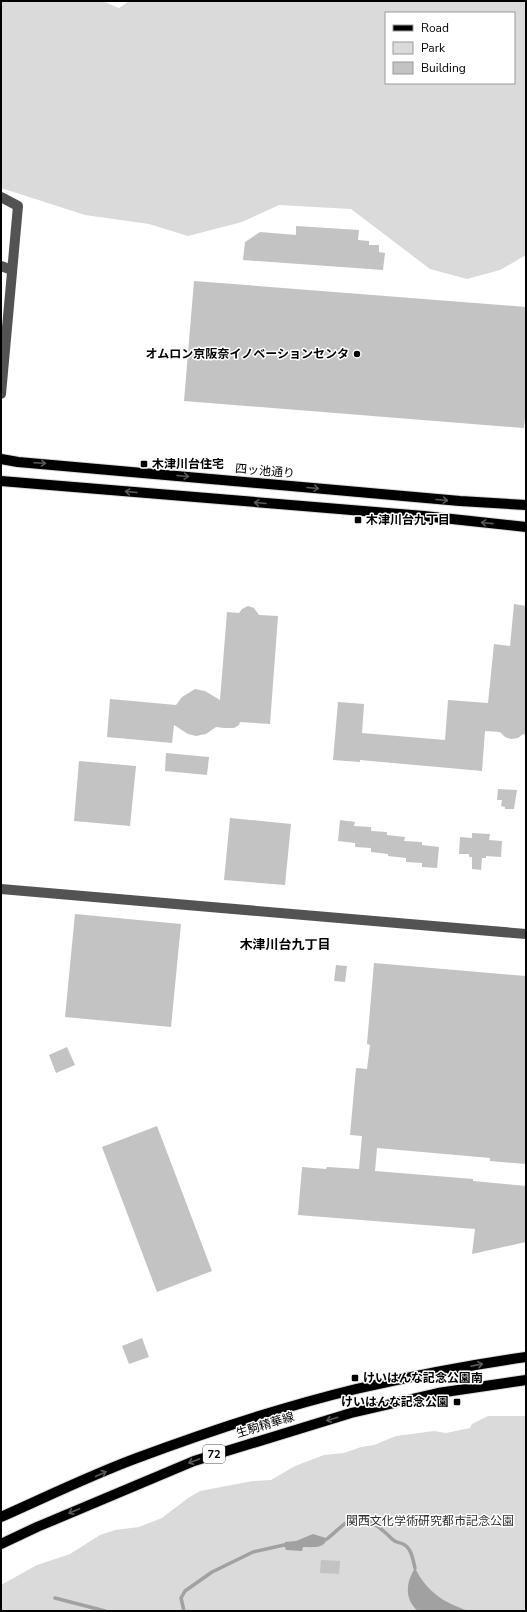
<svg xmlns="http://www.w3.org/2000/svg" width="527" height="1612" font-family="'Nunito Sans','Noto Sans JP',sans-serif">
	<rect width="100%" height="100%" fill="#fff"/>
	<g fill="#dadada" fill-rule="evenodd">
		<path d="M1 1H102L119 8 129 1H526V255L500 270 467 279 430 269 351 209 279 205 242 222 188 236 149 224 85 215 1 188ZM386 13H514V83H386Z"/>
		<polygon points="488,1416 526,1416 526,1611 1,1611 1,1585 37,1565 70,1554 100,1535 115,1530 139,1527 162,1518 188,1498 200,1491 253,1481 271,1480 295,1466 324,1455 344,1453 361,1447 374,1445 396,1436 434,1431 446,1433 470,1428 472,1424"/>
	</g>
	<g fill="#a1a1a1">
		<path d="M313 1534 326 1538 327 1539C324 1549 312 1547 303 1547L302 1551 286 1550 284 1545 285 1542 296 1541Z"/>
		<path d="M415 1568C427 1592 444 1603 469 1611H418C404 1599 406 1582 415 1568Z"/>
	</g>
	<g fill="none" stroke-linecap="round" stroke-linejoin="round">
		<g stroke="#a1a1a1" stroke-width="3.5">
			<path d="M327 1539C333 1534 340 1527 346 1523 364 1512 381 1528 392 1539 396 1543 399 1542 403 1544 412 1548 413 1561 415 1568"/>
			<polyline points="55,1598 105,1611"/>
			<polyline points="184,1611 181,1598 185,1591 212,1572 253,1552 284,1545"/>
		</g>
	</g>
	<g fill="#c3c3c3">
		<polygon points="296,226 359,230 358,240 369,241 369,245 379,245 379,252 385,253 383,270 243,260 245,242 260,232 296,235"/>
		<polygon points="194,281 526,307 526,408 524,428 184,401"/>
		<polygon points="514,604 526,606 526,735 523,734 518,738 511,739 505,737 500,732 485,731 482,771 360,760 360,762 333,760 338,702 364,704 362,733 445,740 448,700 488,703 494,644 510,646"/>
		<polygon points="248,606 254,608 259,615 278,616 270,724 240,722 239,725 234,728 224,728 216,727 206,734 196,736 188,734 174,725 172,743 107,737 110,699 176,705 182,697 195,689 205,691 220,700 227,612 239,613 242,609"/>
		<polygon points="166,753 209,757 207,775 165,771"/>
		<polygon points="79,761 136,766 130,826 74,821"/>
		<polygon points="498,789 517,790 514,809 505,809 505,807 501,806 502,800 497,800"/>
		<polygon points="230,818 291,824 285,885 224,880"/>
		<polygon points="340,820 355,822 354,826 371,827 371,831 387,832 387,835 405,837 404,841 422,842 422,845 439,847 437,868 422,867 422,863 406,862 406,858 388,856 388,854 371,852 371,848 355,847 355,843 338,841"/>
		<polygon points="472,833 490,834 489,840 502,841 501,857 486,856 486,858 482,858 481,870 472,869 472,857 469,857 469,854 459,854 460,837 472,838"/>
		<polygon points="75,914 181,924 171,1027 65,1017"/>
		<polygon points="374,963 526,976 526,1164 490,1161 490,1158 377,1148 375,1171 473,1179 473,1181 526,1186 526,1242 472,1254 475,1229 298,1215 302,1167 326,1169 327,1167 359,1169 362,1136 350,1135 356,1068 367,1069 370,1045 367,1044"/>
		<polygon points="336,965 347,966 345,982 334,981"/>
		<polygon points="67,1047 75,1065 56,1073 49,1055"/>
		<polygon points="157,1126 212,1271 157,1292 102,1147"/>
		<polygon points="142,1338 149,1357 129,1364 122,1346"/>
		<polygon points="321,1560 340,1561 339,1574 320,1573"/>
	</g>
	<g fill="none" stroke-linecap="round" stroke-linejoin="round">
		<defs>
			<g id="major">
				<polyline points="1,459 18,462 460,501 526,505"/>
				<polyline points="1,481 424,516 526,527"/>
				<path d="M1 1517C46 1497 91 1475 137 1458 209 1431 282 1407 356 1389 412 1376 469 1365 526 1357"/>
				<polyline points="1,1544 37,1527 194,1461 351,1413 438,1393 526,1380"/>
			</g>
		</defs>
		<use href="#major" stroke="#dbdbdb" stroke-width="12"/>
		<g stroke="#535353" stroke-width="10">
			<polyline points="1,197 18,206 1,394"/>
			<polyline points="1,266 12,270"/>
			<polyline points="1,889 526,934"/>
		</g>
		<use href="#major" stroke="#000" stroke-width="10"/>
	</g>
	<defs><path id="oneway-shaft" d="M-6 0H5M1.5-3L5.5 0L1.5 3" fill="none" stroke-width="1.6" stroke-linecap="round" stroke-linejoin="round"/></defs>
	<g stroke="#595959">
		<use href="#oneway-shaft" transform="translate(40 463) rotate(3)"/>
		<use href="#oneway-shaft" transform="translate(183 476) rotate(5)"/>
		<use href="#oneway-shaft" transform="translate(313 488) rotate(5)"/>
		<use href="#oneway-shaft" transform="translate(131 492) rotate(-175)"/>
		<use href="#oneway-shaft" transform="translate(442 500) rotate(5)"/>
		<use href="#oneway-shaft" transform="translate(260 503) rotate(-175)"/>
		<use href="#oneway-shaft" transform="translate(487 523) rotate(-174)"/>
		<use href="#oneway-shaft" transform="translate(477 1365) rotate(-11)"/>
		<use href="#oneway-shaft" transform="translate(332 1419) rotate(163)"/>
		<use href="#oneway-shaft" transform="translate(194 1461) rotate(160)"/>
		<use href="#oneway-shaft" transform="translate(101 1474) rotate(-24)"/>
		<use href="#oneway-shaft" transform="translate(74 1511) rotate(157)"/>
	</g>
	<g fill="#000" stroke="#fff" stroke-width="1.5">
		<circle cx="357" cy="354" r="4"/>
		<rect x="140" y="460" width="8" height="8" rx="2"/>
		<rect x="354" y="516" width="8" height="8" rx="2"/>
		<rect x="351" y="1374" width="8" height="8" rx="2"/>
		<rect x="453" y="1398" width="8" height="8" rx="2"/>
	</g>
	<g text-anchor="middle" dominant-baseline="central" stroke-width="3" stroke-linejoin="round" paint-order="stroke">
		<rect fill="#fff" stroke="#4c4c4c" stroke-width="1" x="203" y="1445" width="22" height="18" rx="3"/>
		<g font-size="11" font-weight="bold" fill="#000">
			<text x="214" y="1454">72</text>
		</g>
		<g font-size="12" font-weight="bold" fill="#000" stroke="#fff" text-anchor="start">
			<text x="349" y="354" text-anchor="end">オムロン京阪奈イノベーションセンタ</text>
			<text x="152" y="464">木津川台住宅</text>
			<text x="366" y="520">木津川台九丁目</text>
			<text x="363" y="1378">けいはんな記念公園南</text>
			<text x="449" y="1402" text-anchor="end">けいはんな記念公園</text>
		</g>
		<g font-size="12" fill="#000" stroke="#fff">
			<text transform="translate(265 471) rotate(5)">四ッ池通り</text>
			<text transform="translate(265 1425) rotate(-17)">生駒精華線</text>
		</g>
		<g font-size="12" fill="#313131" stroke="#fff">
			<text x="430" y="1521">関西文化学術研究都市記念公園</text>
		</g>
		<g font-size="13" font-weight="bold" fill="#000" stroke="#fff">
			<text x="285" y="945">木津川台九丁目</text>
		</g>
	</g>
	<rect width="527" height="1612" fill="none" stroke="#000000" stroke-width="4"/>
	<rect x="385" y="12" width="130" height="72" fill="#ffffff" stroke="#999999"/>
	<rect x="393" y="25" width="20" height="6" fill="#000000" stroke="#999999"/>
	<text x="421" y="32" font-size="12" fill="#000000">Road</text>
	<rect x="393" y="42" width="20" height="12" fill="#dadada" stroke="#999999"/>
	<text x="421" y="52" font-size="12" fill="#000000">Park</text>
	<rect x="393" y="62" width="20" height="12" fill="#c3c3c3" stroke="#999999"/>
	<text x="421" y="72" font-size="12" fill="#000000">Building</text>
</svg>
